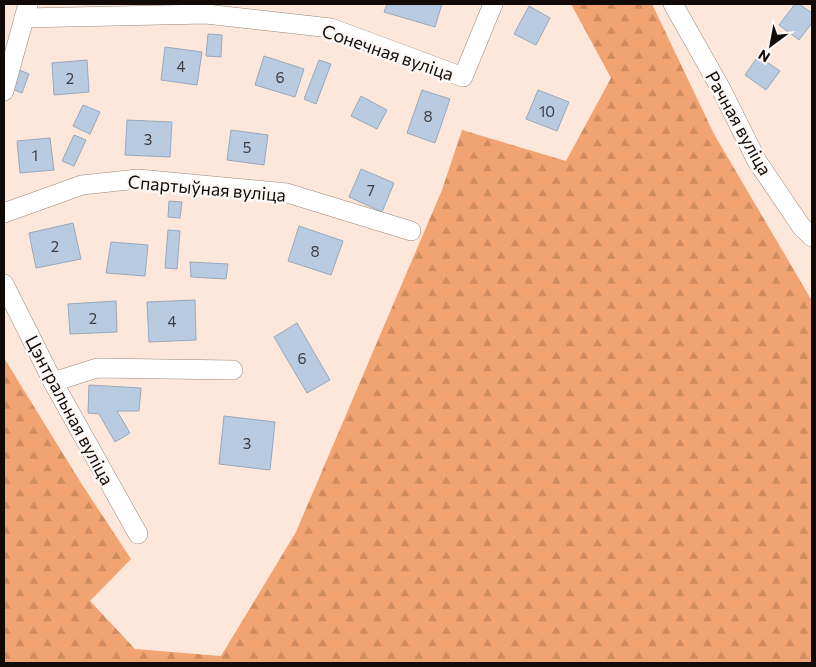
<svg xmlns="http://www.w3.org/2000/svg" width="816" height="667" font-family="Commissioner,sans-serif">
	<defs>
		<pattern id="forest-firs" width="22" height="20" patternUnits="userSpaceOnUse" patternTransform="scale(1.25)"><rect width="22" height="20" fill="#f1a371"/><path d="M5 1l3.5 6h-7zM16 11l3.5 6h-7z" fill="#ce8b60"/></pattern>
	</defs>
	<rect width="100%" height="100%" fill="#fce7da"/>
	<polygon fill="url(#forest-firs)" points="571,4 652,4 714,134 812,301 812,663 4,663 4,358 81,483 131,559 90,601 135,649 221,656 296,532 442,190 462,130 566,161 611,78"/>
	<g fill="#b9cbe1" stroke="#97a8bd">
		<polygon points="387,4 442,4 435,27 384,12"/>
		<polygon points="795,4 799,4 812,13 812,23 799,40 779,25"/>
		<polygon points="529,6 550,18 536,45 514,34"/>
		<polygon points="208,34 222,35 221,57 206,56"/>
		<polygon points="165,47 202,52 197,85 161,80"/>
		<polygon points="264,56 304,69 295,97 255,85"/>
		<polygon points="758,56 780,71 766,90 745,75"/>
		<polygon points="87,60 89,92 54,95 52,63"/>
		<polygon points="319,60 331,64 316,104 304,99"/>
		<polygon points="17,69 29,74 22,93 10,88"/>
		<polygon points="422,90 450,99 435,143 407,133"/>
		<polygon points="538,90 569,102 557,131 526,119"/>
		<polygon points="361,96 387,110 377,129 351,116"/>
		<polygon points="83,105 100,112 90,134 73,126"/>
		<polygon points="127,120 172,122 170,157 125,155"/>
		<polygon points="231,130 268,135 264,165 227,160"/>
		<polygon points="74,135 86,140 74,166 62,161"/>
		<polygon points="50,138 54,170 20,173 17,141"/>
		<polygon points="361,169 394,183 382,212 349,197"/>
		<polygon points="169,201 182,202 180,218 168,217"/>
		<polygon points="73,223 81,259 36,268 29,233"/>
		<polygon points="299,226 343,241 331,275 288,261"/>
		<polygon points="168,230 180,231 177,269 165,268"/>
		<polygon points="111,242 148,245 145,276 106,273"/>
		<polygon points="190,262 228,264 226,279 191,277"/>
		<polygon points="195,300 196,340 149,342 147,302"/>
		<polygon points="116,301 117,332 70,334 68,304"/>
		<polygon points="297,323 330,380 307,393 274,337"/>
		<polygon points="89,385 141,388 139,411 117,411 130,433 115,442 99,414 88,413"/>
		<polygon points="224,416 275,422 270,470 219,464"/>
	</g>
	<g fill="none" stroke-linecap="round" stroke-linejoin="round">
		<defs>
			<g id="minor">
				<polyline points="673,4 721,89 757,161 801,226 812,237"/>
				<polyline points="24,18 206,14 331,28 463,77 493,4"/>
				<polyline points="4,91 28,4"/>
				<polyline points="4,213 82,185 138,179 287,193 411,231"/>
				<polyline points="4,284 53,382 138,534"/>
				<polyline points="53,382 97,368 233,370"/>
			</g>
		</defs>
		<use href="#minor" stroke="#9e8678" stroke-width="20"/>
		<use href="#minor" stroke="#fff" stroke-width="19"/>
	</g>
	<g text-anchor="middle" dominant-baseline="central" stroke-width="5" stroke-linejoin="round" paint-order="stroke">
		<g font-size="15" fill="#3c3a3d">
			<text x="181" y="66">4</text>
			<text x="280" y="77">6</text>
			<text x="70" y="78">2</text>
			<text x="547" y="111">10</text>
			<text x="428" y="116">8</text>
			<text x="148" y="139">3</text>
			<text x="247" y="147">5</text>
			<text x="35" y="155">1</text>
			<text x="371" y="190">7</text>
			<text x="55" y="246">2</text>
			<text x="315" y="251">8</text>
			<text x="93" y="318">2</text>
			<text x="172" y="321">4</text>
			<text x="302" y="358">6</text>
			<text x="247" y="443">3</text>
		</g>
		<g font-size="18" fill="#120a06" stroke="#fdf8f5">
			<text transform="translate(388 52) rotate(19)">Сонечная вуліца</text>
			<text transform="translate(739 123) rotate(61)">Рачная вуліца</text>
			<text transform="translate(207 188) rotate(5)">Спартыўная вуліца</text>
			<text transform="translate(70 410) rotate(62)">Цэнтральная вуліца</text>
		</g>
	</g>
	<rect width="816" height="667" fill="none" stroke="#120a06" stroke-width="10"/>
	<g transform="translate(771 45) rotate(212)" stroke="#fdf8f5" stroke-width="4" paint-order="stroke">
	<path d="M0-4L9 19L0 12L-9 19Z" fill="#120a06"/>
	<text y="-8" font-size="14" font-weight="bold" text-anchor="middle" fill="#120a06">N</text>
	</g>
</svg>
